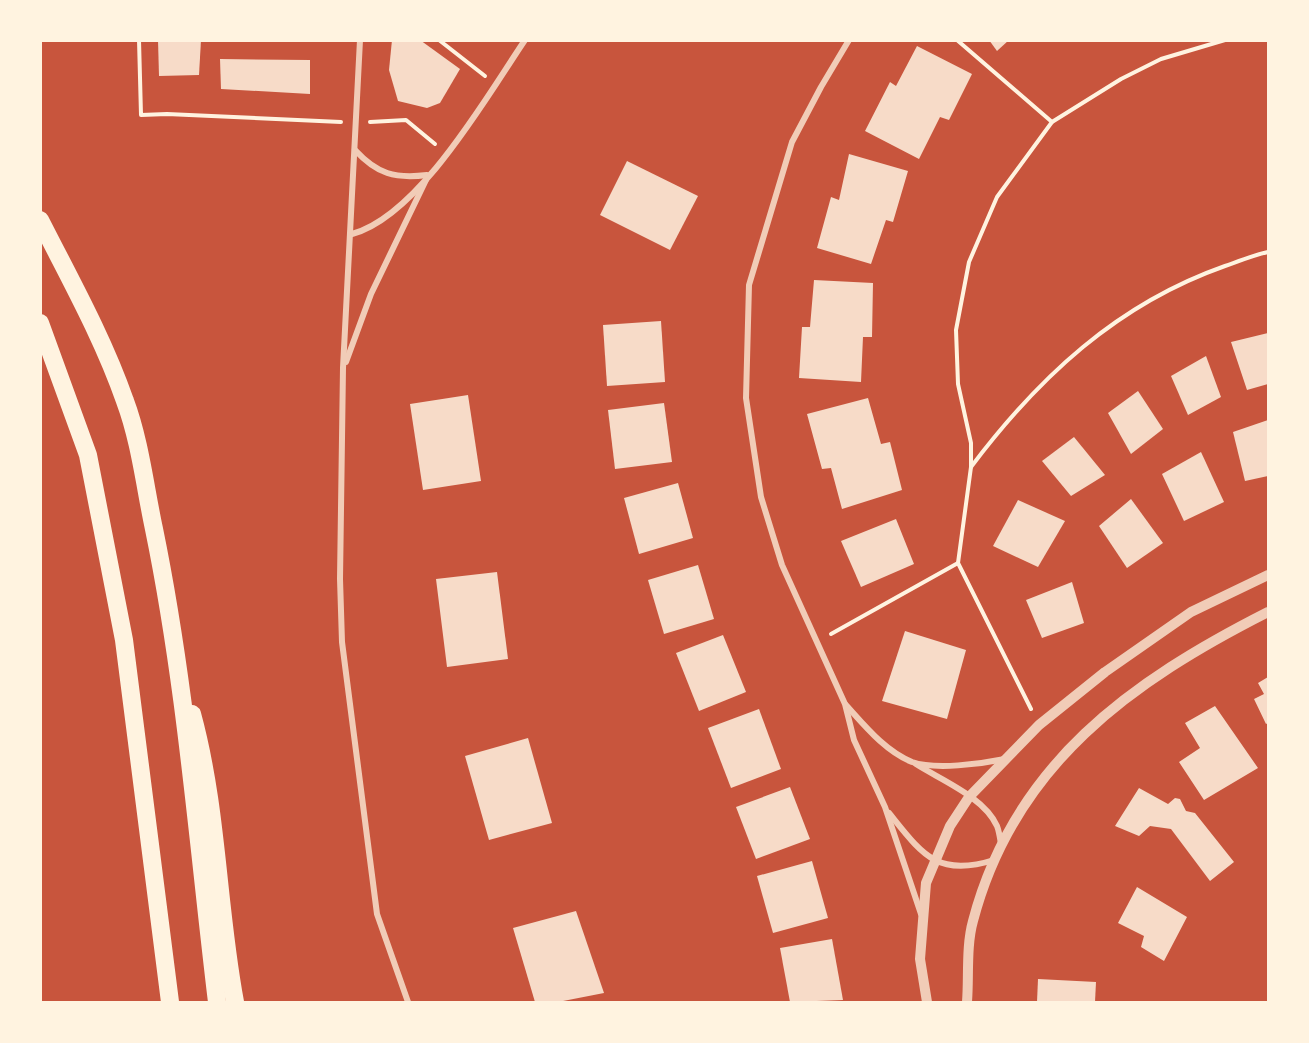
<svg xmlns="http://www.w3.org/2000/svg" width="1309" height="1043" font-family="'Open Sans',sans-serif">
	<rect width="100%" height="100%" fill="#c8553d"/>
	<g fill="#f7dbc8">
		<polygon points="158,40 201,40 199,75 159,76"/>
		<polygon points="392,40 420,40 460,69 440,103 427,108 398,101 389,70"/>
		<polygon points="989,40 1009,40 997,51"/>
		<polygon points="917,46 972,74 949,120 940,117 919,159 865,131 890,82 896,86"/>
		<polygon points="220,59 310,60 310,94 221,89"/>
		<polygon points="849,154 908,171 893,222 886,220 871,264 817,248 831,197 839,200"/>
		<polygon points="627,161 698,196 670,250 600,215"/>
		<polygon points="814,280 873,283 872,337 863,337 861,382 799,378 802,327 810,327"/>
		<polygon points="661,321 665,382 607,386 603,325"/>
		<polygon points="1268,333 1268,384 1247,390 1231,342"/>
		<polygon points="1206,356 1221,397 1188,415 1171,376"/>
		<polygon points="1138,391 1163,429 1131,454 1108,413"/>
		<polygon points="468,395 481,481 423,490 410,404"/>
		<polygon points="868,398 881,444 890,442 902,490 842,509 831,468 822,469 807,414"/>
		<polygon points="664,403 672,462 615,469 608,410"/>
		<polygon points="1268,420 1268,476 1245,481 1233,432"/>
		<polygon points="1074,437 1105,475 1071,496 1042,461"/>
		<polygon points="1201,452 1224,502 1184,521 1162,474"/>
		<polygon points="678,483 693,538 639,554 624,498"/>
		<polygon points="1131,499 1163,543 1127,568 1099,526"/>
		<polygon points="1018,500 1065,521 1038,567 993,546"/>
		<polygon points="896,519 914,564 861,587 841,541"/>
		<polygon points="698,565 714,619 664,634 648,580"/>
		<polygon points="497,572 508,659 447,667 436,579"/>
		<polygon points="1072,582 1084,623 1042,638 1026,600"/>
		<polygon points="905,631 966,650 947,719 882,701"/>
		<polygon points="723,635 746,692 699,711 676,653"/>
		<polygon points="1268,677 1268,723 1266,724 1254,699 1264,694 1258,683"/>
		<polygon points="1215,706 1258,768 1204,800 1179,762 1200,748 1185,723"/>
		<polygon points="759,709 781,769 731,788 708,728"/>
		<polygon points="528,738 552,823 489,840 465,756"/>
		<polygon points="790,787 810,839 756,859 736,807"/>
		<polygon points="1139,788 1168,804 1175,798 1180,799 1186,811 1195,813 1234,862 1210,881 1171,829 1150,826 1139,836 1115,826"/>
		<polygon points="812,861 828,918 773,933 757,876"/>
		<polygon points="1137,887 1187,917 1164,961 1141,947 1144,936 1118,923"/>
		<polygon points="576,911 604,993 558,1002 535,1002 513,928"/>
		<polygon points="832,939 843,1000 790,1002 780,948"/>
		<polygon points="1038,979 1096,982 1095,1002 1037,1002"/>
	</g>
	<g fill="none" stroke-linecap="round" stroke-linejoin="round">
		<g stroke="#fff3e0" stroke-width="4">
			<polyline points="139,40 141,115 167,114 341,122"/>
			<polyline points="439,40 485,76"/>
			<polyline points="957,40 1052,122"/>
			<polyline points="370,122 406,120 435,144"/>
			<path d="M971 467C1039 377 1117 304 1225 266 1239 261 1254 255 1268 252"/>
			<polyline points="831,634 958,563"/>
			<polyline points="1031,709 958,563 971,467 971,443 958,384 956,330 969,262 997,197 1052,122 1121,79 1161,59 1225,40"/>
		</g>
		<g stroke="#f1ccb7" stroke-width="6">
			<polyline points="360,40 343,368 340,579 342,642 377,914 408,1002"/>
			<polyline points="849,40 821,87 792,142 749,285 746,398 761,497 782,565 845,704 854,740 885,807 921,914"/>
			<path d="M355 150C377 174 395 179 427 175"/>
			<path d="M352 234C419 216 487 96 525 40"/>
			<polyline points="346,362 371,294 426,180"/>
			<path d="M846 705C865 726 885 751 912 762 935 770 981 764 1005 759"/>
			<path d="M916 764C941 780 984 797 997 826 999 831 1000 838 1001 844"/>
			<path d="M889 813C922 854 937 878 994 860"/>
		</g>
		<g stroke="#f1ccb7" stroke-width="10">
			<polyline points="927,1002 920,959 926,883 950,826 969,797 1039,725 1105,672 1191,612 1268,575"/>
			<path d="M967 1002C969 977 966 946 973 921 1014 764 1132 681 1268 612"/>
		</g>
		<g stroke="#fff3e0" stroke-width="18">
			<path d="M40 220C70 279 103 338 125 401 140 441 145 487 154 529 186 685 198 845 217 1002"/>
			<polyline points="40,323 88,455 124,640 170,1002"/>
			<path d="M192 714C218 809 217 906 235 1002"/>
		</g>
	</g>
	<rect width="1309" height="1043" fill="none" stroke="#fff3e0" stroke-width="84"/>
</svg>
